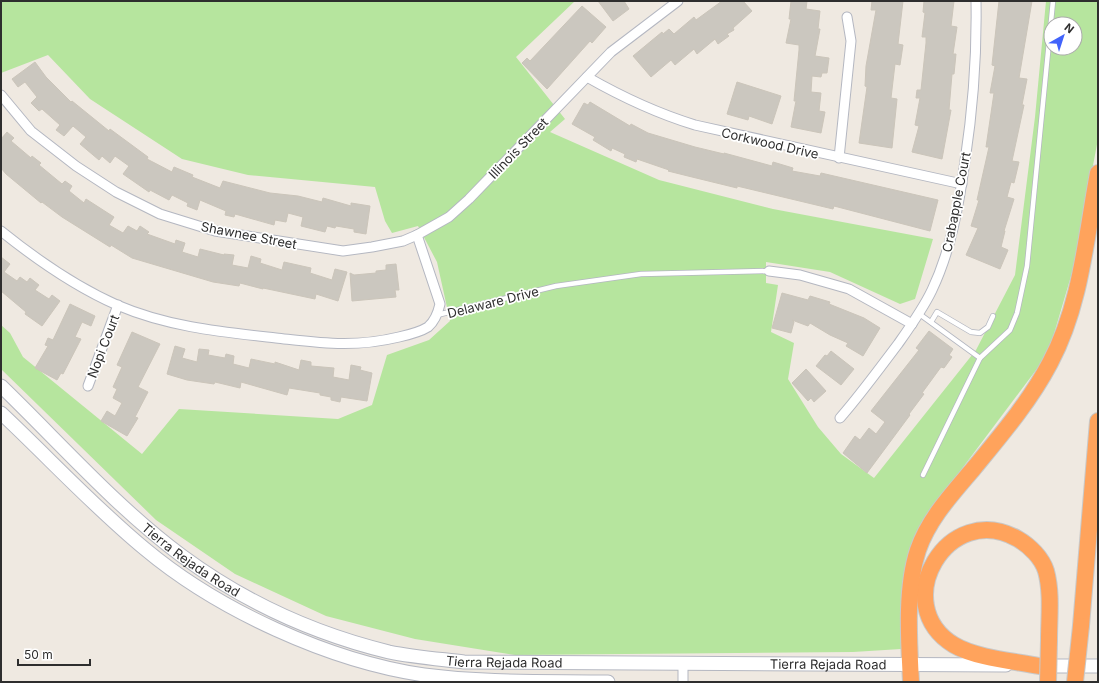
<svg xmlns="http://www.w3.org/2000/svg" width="1099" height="683" font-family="Inter,sans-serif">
	<rect width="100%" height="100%" fill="#efe9e1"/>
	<path fill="#b6e59e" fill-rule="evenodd" d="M1 1H575L516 57 565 119 550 132 659 180 773 209 933 239 915 299 900 304 830 272 766 262V283L778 285 771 332 794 343 788 379 818 427 841 454 874 478 976 350 1015 275 1035 117 1046 1H1098V139L1074 266 1048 354 961 470 909 550 902 585 901 649 853 652 515 655 415 639 326 616 235 574 156 520 1 369V325L10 333 23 357 142 454 179 409 338 419 372 405 387 355 429 340 450 321 437 262 418 226 392 233 385 221 375 187 248 175 182 159 90 99 48 55 1 73ZM1051 24H1075V48H1051Z"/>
	<g fill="#cbc7bf" stroke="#cbc5ba">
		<polygon points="598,1 624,1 629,9 613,21"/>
		<polygon points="722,1 743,1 752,11 733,28 734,30 727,34 729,36 718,44 715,39 697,54 694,49 675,65 671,60 651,77 633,56 662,32 663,34 669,29 674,34 694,17 696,20"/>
		<polygon points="791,1 807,1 806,9 820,11 818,29 820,29 815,56 829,58 827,73 822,73 821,77 812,76 811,92 821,93 819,111 825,112 821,133 791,127 796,101 794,101 799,50 799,45 786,43 791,19 789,19"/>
		<polygon points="872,1 903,1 898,44 903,45 900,65 895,64 891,98 897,99 892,148 859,143 867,87 865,86 866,66 876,10 871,10"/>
		<polygon points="924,1 954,1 951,26 957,27 953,54 956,54 954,74 952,74 949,110 951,110 942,159 912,152 919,126 915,125 920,98 916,98 917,90 921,90 926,43 926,37 922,37 925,13 923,12"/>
		<polygon points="999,1 1032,1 1019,78 1027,79 1022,105 1024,105 1012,161 1019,162 1014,183 1011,182 1007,197 1014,199 1004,231 1005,231 1001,247 1008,250 1000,269 966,255 978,228 971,226 979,200 977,200 989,147 986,147 994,93 990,93 995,66 992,65"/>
		<polygon points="582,6 606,27 592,43 590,41 547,89 522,63 527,58 530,61"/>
		<polygon points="35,62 46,77 71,102 72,101 109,131 110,129 148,157 147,159 172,172 174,167 193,175 192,177 220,188 223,181 270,193 298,196 322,202 323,198 351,206 351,203 370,206 366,234 354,232 354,229 336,226 335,228 327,226 325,232 301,226 303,217 288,213 286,222 275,220 274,225 235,214 234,217 225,215 226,211 200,200 197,210 187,206 188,203 172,195 169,200 150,190 149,192 123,174 129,166 115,156 110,163 102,156 99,160 80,144 86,137 73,126 64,136 56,130 60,125 42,109 39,111 31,103 37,97 25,82 18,87 12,79"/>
		<polygon points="737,82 781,96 772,124 749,116 748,120 727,114"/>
		<polygon points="590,102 630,126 631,124 648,133 695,147 724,154 724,153 772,166 773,162 793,168 792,171 820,176 821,173 938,200 930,231 834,206 833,209 737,186 737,188 688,176 668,171 669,170 637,159 636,162 624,157 625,154 612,148 611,151 593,140 595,137 572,124 584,103 588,105"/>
		<polygon points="7,132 14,138 11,141 31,158 32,156 41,163 39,165 62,184 65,181 72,186 69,191 84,203 86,199 114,217 109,225 123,233 128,226 137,231 140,226 149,232 147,234 175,244 176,240 185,243 182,252 198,257 200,249 224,255 224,254 234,255 232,265 248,268 251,256 261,259 260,263 282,270 284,262 311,268 310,273 332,280 335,269 347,272 338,301 316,294 315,299 263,288 263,289 240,283 239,286 213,282 132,258 111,245 110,247 62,217 42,202 41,203 6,174 1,168 1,139"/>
		<polygon points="1,257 10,264 4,272 17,281 20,277 27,282 30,278 39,285 35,290 49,299 52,295 60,301 42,326 25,314 26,312 1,291"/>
		<polygon points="396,264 399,290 395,290 396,297 352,301 350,273 354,275 376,273 376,271 386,270 386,265"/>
		<polygon points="782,293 808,300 810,296 830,302 829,304 864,318 880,328 863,356 846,346 848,343 830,335 810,323 808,326 792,320 794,322 791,333 772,328"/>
		<polygon points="70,304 95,316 91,326 82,322 75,337 81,339 63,374 61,373 57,380 35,368 48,346 45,345 48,338 53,340"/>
		<polygon points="929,331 953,349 949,355 952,357 944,368 941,367 922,393 924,394 909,414 910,415 867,473 843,453 855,436 860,440 869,428 876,434 885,422 871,411 919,350 916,348"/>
		<polygon points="132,332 160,344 138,387 148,392 135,417 138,418 127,436 101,421 107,411 115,416 122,403 113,398 117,389 113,387 122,367 117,365"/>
		<polygon points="175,346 185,349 182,358 197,362 199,349 209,350 208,355 225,358 226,354 234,356 233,364 249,368 251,359 275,364 275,362 299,370 301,360 311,362 311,366 334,368 333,377 349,380 351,365 361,367 360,370 372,373 367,401 341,397 340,402 331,400 331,397 320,395 320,393 289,388 287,395 241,382 240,388 215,382 214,384 187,380 167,374"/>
		<polygon points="831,351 854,369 841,385 816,366 825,355 827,356"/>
		<polygon points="806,369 826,391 814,402 811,398 808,401 792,383"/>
	</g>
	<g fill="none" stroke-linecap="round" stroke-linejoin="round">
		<defs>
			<g id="lane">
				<polyline points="918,313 980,358 1010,330 1017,313 1027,266 1053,1"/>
				<polyline points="437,315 556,286 641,274 769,271"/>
				<polyline points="931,322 937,312 971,332 980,333 988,327 993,316"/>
				<polyline points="923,475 980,358"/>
			</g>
			<g id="street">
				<path d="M587 77C622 97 656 113 695 125L962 184"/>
				<polyline points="1,95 31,131 76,166 116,192 160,214 215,231 343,251 372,247 403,241 417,235 449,217 469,199 611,52 678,1"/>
				<polyline points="839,158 851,41 847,17"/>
				<path d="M1 231C37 260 74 286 117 305 168 327 222 332 276 338 322 343 353 348 399 337 408 335 420 332 428 327 435 321 438 313 440 304L417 235"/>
				<polyline points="769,271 800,275 849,289 912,324"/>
				<polyline points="88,386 118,305"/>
				<path d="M840 418C861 394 879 369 898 344 910 327 923 309 932 290 951 250 959 205 965 161 973 108 977 55 976 1"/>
				<polyline points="683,664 683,682"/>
			</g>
			<g id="secondary">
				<path id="s1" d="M1 386C60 443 116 507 182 556 243 601 315 634 389 652 413 657 439 659 464 662L1006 665"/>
				<path d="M1 413C49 458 94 507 145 549 218 610 329 661 424 675 485 683 547 681 608 682"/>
				<polyline points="1040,666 1098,666"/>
			</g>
			<g id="highway">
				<polyline points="1081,626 1098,421"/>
				<path d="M1039 666C1013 661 976 658 954 645 887 604 948 499 1018 539 1030 546 1042 558 1046 571 1052 593 1049 617 1049 640"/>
				<path d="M911 682C909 641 905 589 918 550 929 518 953 493 974 468 1002 434 1030 401 1050 363 1081 305 1086 237 1098 173"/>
			</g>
		</defs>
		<use href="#lane" stroke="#b4b7c1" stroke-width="6"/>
		<use href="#street" stroke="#b4b7c1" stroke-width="11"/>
		<use href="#secondary" stroke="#b4b7c1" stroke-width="15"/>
		<use href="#highway" stroke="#c9c9c9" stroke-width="18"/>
		<use href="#lane" stroke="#fff" stroke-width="4.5"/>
		<use href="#street" stroke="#fff" stroke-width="9"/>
		<use href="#secondary" stroke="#fff" stroke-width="13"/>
		<use href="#highway" stroke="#ffa35c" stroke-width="16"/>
		<defs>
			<g id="highway-bridge">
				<polyline points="1048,682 1049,640"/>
				<polyline points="1075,682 1081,626"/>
			</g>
		</defs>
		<use href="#highway-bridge" stroke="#c9c9c9" stroke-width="18" stroke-linecap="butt"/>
		<use href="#highway-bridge" stroke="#ffa35c" stroke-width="16"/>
	</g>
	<g text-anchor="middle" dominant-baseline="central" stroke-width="3.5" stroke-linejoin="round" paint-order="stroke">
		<g font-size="13" fill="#2e2e2e" stroke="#fff">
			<text transform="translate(770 143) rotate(13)">Corkwood Drive</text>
			<text transform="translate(518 148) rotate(-46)">Illinois Street</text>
			<text transform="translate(956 202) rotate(-79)">Crabapple Court</text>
			<text transform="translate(249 235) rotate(11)">Shawnee Street</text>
			<text transform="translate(493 302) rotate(-14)">Delaware Drive</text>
			<text transform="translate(103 346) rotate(-69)">Nopi Court</text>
			<text stroke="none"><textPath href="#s1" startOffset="258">Tierra Rejada Road</textPath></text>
			<text stroke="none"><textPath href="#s1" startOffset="594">Tierra Rejada Road</textPath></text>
			<text stroke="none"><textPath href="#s1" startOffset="918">Tierra Rejada Road</textPath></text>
		</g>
	</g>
	<rect width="1099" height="683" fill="none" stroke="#2e2e2e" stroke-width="4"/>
	<g transform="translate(1063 36) rotate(39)"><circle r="19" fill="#ffffff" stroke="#ababab"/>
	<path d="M0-3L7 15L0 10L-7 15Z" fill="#4264fb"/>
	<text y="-6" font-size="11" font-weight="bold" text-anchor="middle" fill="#2e2e2e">N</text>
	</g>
	<path d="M18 659v6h72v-6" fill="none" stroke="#2e2e2e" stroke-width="2"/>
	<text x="24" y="659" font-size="12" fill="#2e2e2e" stroke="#ffffff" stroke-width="3" paint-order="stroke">50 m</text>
</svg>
